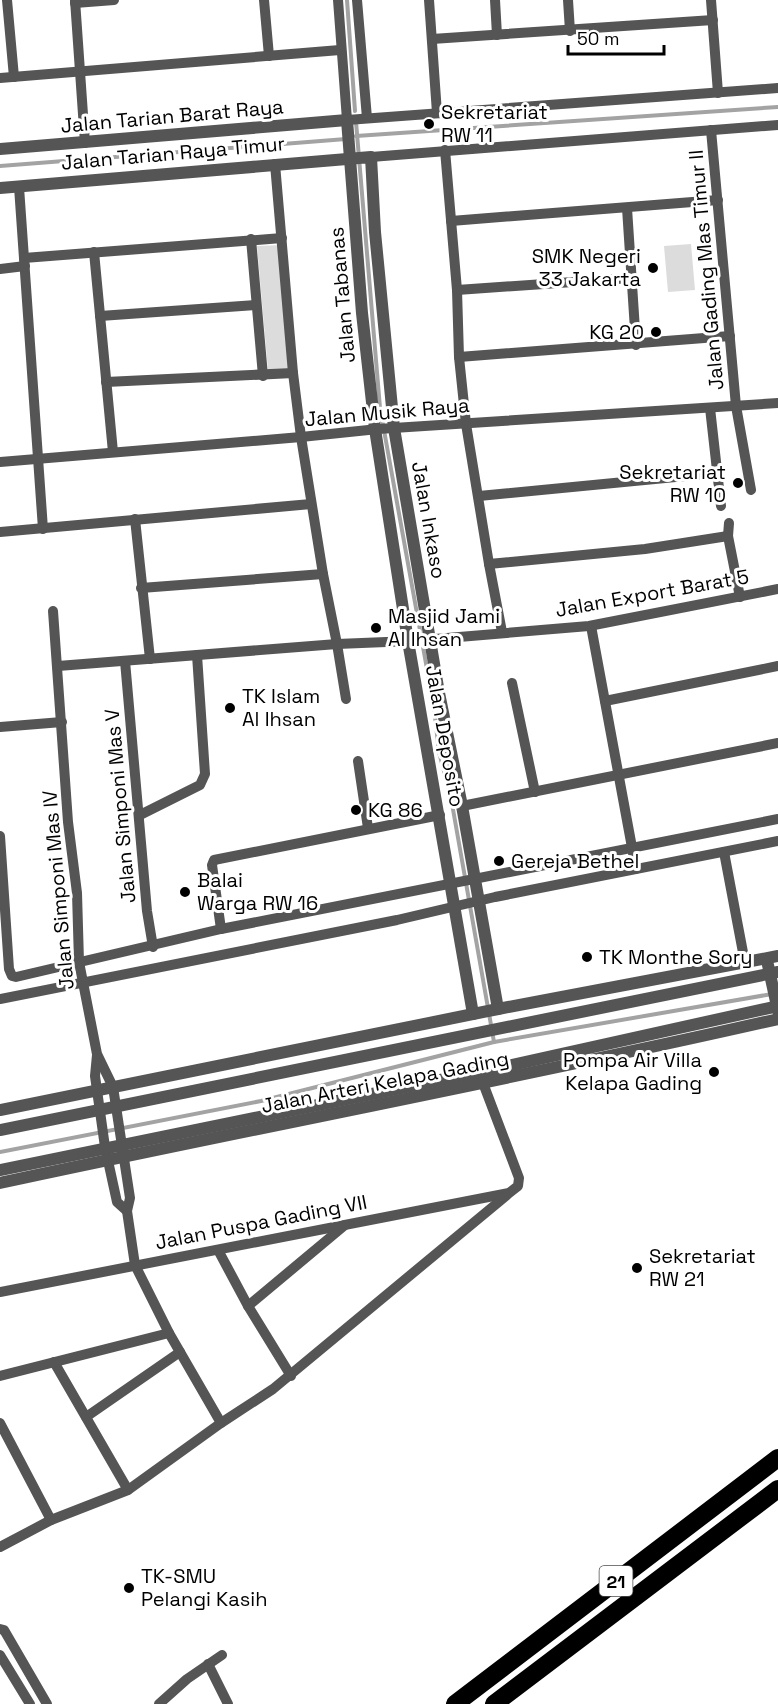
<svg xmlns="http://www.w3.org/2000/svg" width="778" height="1704" font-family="'Space Grotesk',sans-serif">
	<rect width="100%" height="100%" fill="#fff"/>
	<g fill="#dcdcdc">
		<polygon points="691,244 695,290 668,292 664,246"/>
		<polygon points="282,245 289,369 268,370 257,246"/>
	</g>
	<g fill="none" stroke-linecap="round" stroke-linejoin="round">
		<g stroke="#a3a3a3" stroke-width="4">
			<polyline points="347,0 355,111"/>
			<polyline points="356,122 380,408 434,708 439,752 451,798 494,1042"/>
			<polyline points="356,136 778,107"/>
			<polyline points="0,166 346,139"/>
			<polyline points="0,1152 261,1101 494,1042 772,994"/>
		</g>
		<g stroke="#555" stroke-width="10">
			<polyline points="7,0 14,77"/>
			<polyline points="75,0 85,143"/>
			<polyline points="264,0 269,56"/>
			<polyline points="338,0 347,120 778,88"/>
			<polyline points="357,0 367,118"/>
			<polyline points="429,0 437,113"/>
			<polyline points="495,0 497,35"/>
			<polyline points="568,0 570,31"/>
			<polyline points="711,0 718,93"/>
			<polyline points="75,3 114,0"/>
			<polyline points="432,39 713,20"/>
			<polyline points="0,78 340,50"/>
			<polyline points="711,130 736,406 751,490"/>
			<polyline points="445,150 457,290 459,357 466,424 489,564 502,632"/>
			<polyline points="371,157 778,125"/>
			<polyline points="275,164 293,373 301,437 323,574 337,644 346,699"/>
			<polyline points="19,187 43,529"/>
			<polyline points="627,208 636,345"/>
			<polyline points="451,221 718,200"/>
			<polyline points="251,239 263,376"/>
			<polyline points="94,252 113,452"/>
			<polyline points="24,258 282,238"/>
			<polyline points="0,269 25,266"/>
			<polyline points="457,290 631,278"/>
			<polyline points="100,316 256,305"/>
			<polyline points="459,357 730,336"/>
			<polyline points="106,382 293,373"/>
			<polyline points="710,408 721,506"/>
			<polyline points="0,462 301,437 378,429 778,403"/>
			<polyline points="479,496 717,473"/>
			<polyline points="135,519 150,659"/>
			<polyline points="729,523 728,536 740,597"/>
			<polyline points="0,532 311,504"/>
			<polyline points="489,564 645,549 728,536"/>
			<polyline points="141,588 323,574"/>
			<polyline points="53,611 68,822 77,893 79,962 97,1054 113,1087 130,1198 127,1211 135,1265 169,1333 221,1423"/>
			<polyline points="591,626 636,869"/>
			<polyline points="125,661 147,911 153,947"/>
			<polyline points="58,666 337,644 411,641 589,626 778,589"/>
			<polyline points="512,683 535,792"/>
			<polyline points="605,701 778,666"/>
			<polyline points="0,727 62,722"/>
			<polyline points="358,761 368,828"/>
			<polyline points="462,806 778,743"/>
			<polyline points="140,815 200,785 205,774 197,655"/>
			<polyline points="0,836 9,969 12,976 16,977 221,929 778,819"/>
			<polyline points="724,852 745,963"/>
			<polyline points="221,929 212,865 214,860 440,815"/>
			<polyline points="0,999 397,920 495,897 778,841"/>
			<polyline points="97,1055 95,1076 105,1147 117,1202 127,1211"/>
			<polyline points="218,1250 248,1306 291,1376"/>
			<polyline points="0,1292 509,1193 518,1186 519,1178 483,1083"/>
			<polyline points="248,1306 345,1225"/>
			<polyline points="54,1362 128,1490"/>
			<polyline points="0,1376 169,1333"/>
			<polyline points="86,1417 180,1352"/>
			<polyline points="0,1423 51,1520"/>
			<polyline points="0,1547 51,1520 128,1490 221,1423 273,1389 507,1195"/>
			<polyline points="0,1629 4,1630 47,1704"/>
			<polyline points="0,1655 30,1704"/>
			<polyline points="208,1664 228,1704"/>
			<polyline points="159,1704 187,1679 222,1655"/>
		</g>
		<g stroke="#555" stroke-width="12">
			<polyline points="0,149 347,120 362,313 375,429 408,641 473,1014"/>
			<polyline points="0,188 371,157 375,232 394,428 439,693 462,806 498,1009"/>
			<polyline points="768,965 778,1011"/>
			<polyline points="0,1110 498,1009 778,956"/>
			<polyline points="0,1130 778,972"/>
			<polyline points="0,1170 489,1070 778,1006"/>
			<path d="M0 1183C259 1127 520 1078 778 1019"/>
		</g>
		<g stroke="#000" stroke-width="18">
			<polyline points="455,1704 778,1458"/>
			<polyline points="494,1704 778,1489"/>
		</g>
	</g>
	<g fill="#000" stroke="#fff" stroke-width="2">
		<circle cx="429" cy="124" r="6"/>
		<circle cx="653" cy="268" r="6"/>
		<circle cx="656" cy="332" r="6"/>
		<circle cx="738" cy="483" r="6"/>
		<circle cx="376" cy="628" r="6"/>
		<circle cx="230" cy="708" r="6"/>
		<circle cx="356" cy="810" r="6"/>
		<circle cx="499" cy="861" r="6"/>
		<circle cx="185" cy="892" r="6"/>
		<circle cx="587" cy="957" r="6"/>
		<circle cx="714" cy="1072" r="6"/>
		<circle cx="637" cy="1268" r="6"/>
		<circle cx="129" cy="1588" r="6"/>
	</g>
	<g text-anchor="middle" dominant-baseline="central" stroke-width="6" stroke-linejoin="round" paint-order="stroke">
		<rect fill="#fff" stroke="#4c4c4c" stroke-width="1.5" x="599.5" y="1566" width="33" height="30" rx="4.5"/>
		<g font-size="18" font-weight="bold" fill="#000">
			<text x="616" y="1581">21</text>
		</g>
		<g font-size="20" fill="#000" stroke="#fff" text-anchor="start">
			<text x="441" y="112">Sekretariat<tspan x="441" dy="23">RW 11</tspan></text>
			<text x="641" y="256" text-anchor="end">SMK Negeri<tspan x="641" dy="23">33 Jakarta</tspan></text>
			<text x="644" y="332" text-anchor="end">KG 20</text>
			<text x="726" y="472" text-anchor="end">Sekretariat<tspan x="726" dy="23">RW 10</tspan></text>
			<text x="388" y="616">Masjid Jami<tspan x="388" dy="23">Al Ihsan</tspan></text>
			<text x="242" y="696">TK Islam<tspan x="242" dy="23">Al Ihsan</tspan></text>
			<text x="368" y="810">KG 86</text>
			<text x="511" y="861">Gereja Bethel</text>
			<text x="197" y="880">Balai<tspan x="197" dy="23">Warga RW 16</tspan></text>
			<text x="599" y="957">TK Monthe Sory</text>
			<text x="702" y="1060" text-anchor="end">Pompa Air Villa<tspan x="702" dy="23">Kelapa Gading</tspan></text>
			<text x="649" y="1256">Sekretariat<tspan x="649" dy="23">RW 21</tspan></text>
			<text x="141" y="1576">TK-SMU<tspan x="141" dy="23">Pelangi Kasih</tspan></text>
		</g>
		<g font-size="20" fill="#000" stroke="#fff">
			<text transform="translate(172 116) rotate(-5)">Jalan Tarian Barat Raya</text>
			<text transform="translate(173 153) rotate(-5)">Jalan Tarian Raya Timur</text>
			<text transform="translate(706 270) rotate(-95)">Jalan Gading Mas Timur II</text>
			<text transform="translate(342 295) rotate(-95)">Jalan Tabanas</text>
			<text transform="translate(387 412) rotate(-5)">Jalan Musik Raya</text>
			<text transform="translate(429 520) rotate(80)">Jalan Inkaso</text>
			<text transform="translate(652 593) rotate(-10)">Jalan Export Barat 5</text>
			<text transform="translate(445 736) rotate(80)">Jalan Deposito</text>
			<text transform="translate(120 806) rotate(-95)">Jalan Simponi Mas V</text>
			<text transform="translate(58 890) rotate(-95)">Jalan Simponi Mas IV</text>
			<text transform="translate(385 1082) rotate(-11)">Jalan Arteri Kelapa Gading</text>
			<text transform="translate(261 1222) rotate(-11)">Jalan Puspa Gading VII</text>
		</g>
	</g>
	<path d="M568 45v9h96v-9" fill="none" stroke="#000000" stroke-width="3"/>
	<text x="577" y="45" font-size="18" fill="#000000" stroke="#ffffff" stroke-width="4.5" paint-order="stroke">50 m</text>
</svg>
